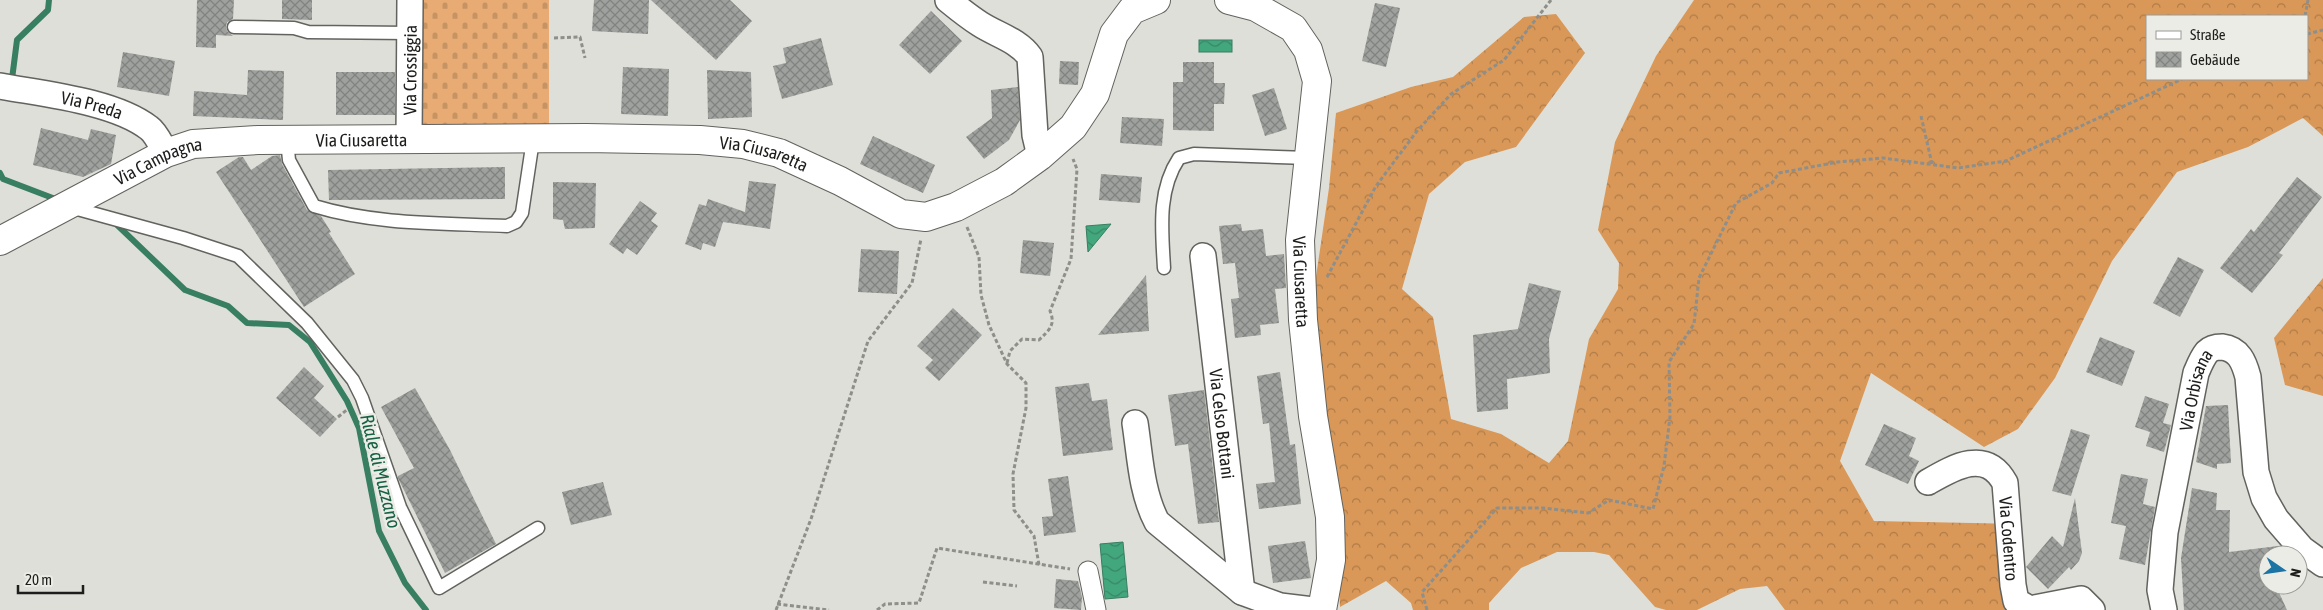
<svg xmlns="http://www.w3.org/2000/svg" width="2323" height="610" font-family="'Asap Condensed',sans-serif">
	<defs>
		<pattern id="forest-crowns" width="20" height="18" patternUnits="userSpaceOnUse" patternTransform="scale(1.25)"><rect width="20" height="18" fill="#d99858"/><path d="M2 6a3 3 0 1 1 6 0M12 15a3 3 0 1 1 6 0" fill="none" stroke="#af7b48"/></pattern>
		<pattern id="cemetery-stones" width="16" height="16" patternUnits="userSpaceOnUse" patternTransform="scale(1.25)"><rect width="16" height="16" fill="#e7ab73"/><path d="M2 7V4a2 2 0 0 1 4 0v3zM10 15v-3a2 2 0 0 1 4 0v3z" fill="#c69363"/></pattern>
		<pattern id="water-waves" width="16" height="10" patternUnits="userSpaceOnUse" patternTransform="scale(1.25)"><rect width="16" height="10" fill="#43a77e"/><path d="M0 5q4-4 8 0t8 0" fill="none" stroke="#378766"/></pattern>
		<pattern id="building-cross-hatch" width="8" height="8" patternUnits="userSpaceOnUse" patternTransform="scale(1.25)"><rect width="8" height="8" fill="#9ea19d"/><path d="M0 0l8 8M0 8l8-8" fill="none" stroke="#80837f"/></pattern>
	</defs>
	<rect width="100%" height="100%" fill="#dedfd9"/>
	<g fill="url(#forest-crowns)" fill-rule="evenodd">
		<path d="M1694 0H2323V136L2303 118 2248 147 2177 172 2112 261 2055 378 2018 429 1984 447 1871 373 1840 461 1874 521 2021 524 2024 610H1785L1767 586 1740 589 1697 610H1666L1655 607 1609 555 1594 552H1557L1521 568 1489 603V610H1413L1411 603 1386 581 1340 607 1338 560 1311 311 1329 188 1336 113 1411 87 1453 77 1524 17 1556 14 1585 53 1516 147 1465 162 1429 194 1402 289 1433 317 1451 419 1501 434 1549 463 1568 441 1589 339 1618 289 1619 263 1598 230 1615 142 1656 56ZM2147 16H2307V79H2147Z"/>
		<polygon points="2323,278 2323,396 2285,385 2274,338"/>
	</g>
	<rect fill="url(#cemetery-stones)" x="420" y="0" width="129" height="125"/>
	<g fill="url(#water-waves)" stroke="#387e60">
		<rect x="1199" y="40" width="33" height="12"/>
		<polygon points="1111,224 1088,252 1086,226"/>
		<polygon points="1123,542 1128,597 1105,599 1100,544"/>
	</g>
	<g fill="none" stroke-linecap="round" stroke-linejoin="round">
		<g stroke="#387e60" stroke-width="6">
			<polyline points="9,83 12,79 17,40 48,10 49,0"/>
			<polyline points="0,173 3,179 58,200"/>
			<polyline points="114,222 185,290 228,306 247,323 289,325 310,342 347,401 359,428 379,531 405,583 426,610"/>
		</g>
	</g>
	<g fill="url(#building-cross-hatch)">
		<polygon points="197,0 234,0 233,19 227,22 226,26 227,31 233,36 216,35 216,48 196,47"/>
		<polygon points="282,0 312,0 312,20 282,19"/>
		<polygon points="594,0 649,0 648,34 592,31"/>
		<polygon points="651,0 730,0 752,21 716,60"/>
		<polygon points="1375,3 1400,8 1386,67 1362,61"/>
		<polygon points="931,11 962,41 930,74 899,45"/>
		<polygon points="821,38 833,85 782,99 773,66 786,63 783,48"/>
		<polygon points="123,52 175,61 169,96 117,87"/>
		<polygon points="1060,61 1079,62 1078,85 1059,84"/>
		<polygon points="1183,62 1214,62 1214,83 1225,83 1224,104 1214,104 1214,131 1173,130 1173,82 1183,82"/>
		<polygon points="623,67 669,69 668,116 621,114"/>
		<polygon points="248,70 284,71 283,120 193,116 194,91 247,95"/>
		<polygon points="707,70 751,72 752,117 708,119"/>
		<rect x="336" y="72" width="59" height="43"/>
		<polygon points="1018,87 1020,120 1009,140 984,159 966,137 992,118 991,90"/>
		<polygon points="1274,88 1287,129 1265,136 1252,95"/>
		<polygon points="1122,117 1164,119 1162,146 1120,143"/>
		<polygon points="41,128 88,140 91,129 116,135 111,164 83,177 33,165"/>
		<polygon points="873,136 935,165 923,193 860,164"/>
		<polygon points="280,155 282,164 307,210 321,216 331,232 329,233 355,274 304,307 216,172 239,157 243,157 251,170 272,156"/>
		<polygon points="505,167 505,199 329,200 328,170"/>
		<polygon points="1101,174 1142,177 1140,203 1099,200"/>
		<polygon points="2297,177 2322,197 2279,253 2283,255 2252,293 2220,268 2251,229 2254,232"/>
		<polygon points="749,181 776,184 770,229 723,222 715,247 703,243 701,250 685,244 699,204 706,206 708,199 745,212"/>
		<polygon points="553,182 596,183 595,228 565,229 563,220 553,219"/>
		<polygon points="640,201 657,213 651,221 658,226 637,255 627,248 623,254 609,244"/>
		<polygon points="1241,224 1242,231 1263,229 1266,256 1284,254 1286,288 1275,289 1279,323 1260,325 1261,335 1235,338 1231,299 1239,298 1235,263 1223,264 1219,226"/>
		<polygon points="1023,240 1054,243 1050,276 1020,273"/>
		<polygon points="861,249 899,251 897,294 858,292"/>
		<polygon points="2178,257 2204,270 2180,317 2153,303"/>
		<polygon points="1146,275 1149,331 1098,335"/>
		<polygon points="1529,283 1561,291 1549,339 1550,373 1507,379 1508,409 1477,412 1473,335 1518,329"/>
		<polygon points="953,308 982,335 939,381 925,368 933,360 917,346"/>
		<polygon points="2100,337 2135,351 2122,386 2086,372"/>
		<polygon points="304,367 324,386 314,398 337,419 320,437 276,398"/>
		<polygon points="1280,372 1290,445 1295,444 1301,504 1259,509 1256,484 1275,482 1269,423 1263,424 1257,376"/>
		<polygon points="1089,383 1092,401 1107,399 1113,450 1063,456 1055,387"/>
		<polygon points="415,388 450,450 496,544 445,573 398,478 398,476 414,468 381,407"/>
		<polygon points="1204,390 1219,522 1198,524 1188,444 1175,446 1168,395"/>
		<polygon points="2145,396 2169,404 2163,423 2171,425 2164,452 2146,446 2150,432 2135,427"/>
		<polygon points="2228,405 2231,463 2217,464 2217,469 2196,462 2206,406"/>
		<polygon points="1884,424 1916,438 1909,456 1919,461 1908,484 1865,465"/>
		<polygon points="2071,429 2090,435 2071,496 2052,491"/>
		<polygon points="2121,474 2148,479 2143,504 2155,507 2145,565 2119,559 2126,526 2111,523"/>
		<polygon points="1068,476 1076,532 1044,536 1042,517 1053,516 1048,479"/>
		<polygon points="603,482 612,515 571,525 562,492"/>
		<polygon points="2192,488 2217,493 2216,510 2230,510 2229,552 2278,546 2279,555 2268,555 2268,585 2280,585 2276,586 2287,610 2184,610 2181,558"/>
		<polygon points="2075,498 2082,553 2079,561 2071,570 2069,567 2048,589 2026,567 2052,536 2063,547"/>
		<polygon points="1305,541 1311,578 1273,583 1268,546"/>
		<polygon points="1056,579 1078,581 1082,597 1081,610 1054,608"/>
	</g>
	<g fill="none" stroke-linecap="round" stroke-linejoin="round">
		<defs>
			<g id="service">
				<polyline points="234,27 294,28 308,32 410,33"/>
				<path d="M287 140 289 160 314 206C376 225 443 223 507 226L516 222 522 213 533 140"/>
				<polyline points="70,207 183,238 238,256 307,323 353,380 362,398 400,507 439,588 538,528"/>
				<path d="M1164 268C1162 231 1157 191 1179 158L1194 154 1308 158"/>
			</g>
			<polyline id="pedestrian" points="1088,571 1096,610"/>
			<g id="minor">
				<path d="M948 0C959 9 969 17 980 24 997 35 1018 40 1030 57L1035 135 1040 156"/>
				<path id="s1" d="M0 86C43 94 114 101 149 128 156 133 161 145 166 153"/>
				<path id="s2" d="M409 140 410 0"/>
				<path id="s3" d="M1203 256 1242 592"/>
				<path d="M1135 423C1140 455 1141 492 1157 522L1242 592 1280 606 1313 610"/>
				<path id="s4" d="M1928 482C1954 467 1986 448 2005 483L2013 585 2016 601 2030 609 2081 599 2092 610"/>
				<path id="s5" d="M2164 610 2160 590 2165 532 2196 373C2199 366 2202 358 2207 352 2211 348 2216 347 2222 347 2239 349 2244 362 2248 377L2256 472 2264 498 2276 519 2302 549 2323 564"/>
			</g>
			<g id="tertiary">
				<path id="s6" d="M1229 0 1256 7 1293 28 1308 50 1317 81 1300 240 1303 320 1313 416 1330 517 1331 560 1322 610"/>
				<path id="s7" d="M0 241 166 153 193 144 258 140 586 138 700 140 743 144 779 153 840 181 901 214 926 217 956 207 1004 182 1040 156 1073 127 1095 94 1114 34 1132 10 1156 0"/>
			</g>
		</defs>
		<use href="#service" stroke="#62635e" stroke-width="15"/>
		<use href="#pedestrian" stroke="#62635e" stroke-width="21"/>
		<use href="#minor" stroke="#62635e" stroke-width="28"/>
		<use href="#tertiary" stroke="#62635e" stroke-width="30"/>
		<g stroke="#8e8e8a" stroke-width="3" stroke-dasharray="4 2.5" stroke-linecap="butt">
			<polyline points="2305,16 2308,0"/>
			<polyline points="2307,34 2323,30"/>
			<polyline points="554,38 580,37 585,58"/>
			<polyline points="1921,116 1932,164"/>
			<polyline points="967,227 979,257 981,295 989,325 1007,364 1026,383 1026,408 1013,474 1014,510 1034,536 1039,565"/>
			<polyline points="1327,277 1376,186 1417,131 1451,94 1504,60 1551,0"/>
			<path d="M1007 363 1010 351 1022 339 1039 340C1049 330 1056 325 1050 311L1071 259 1077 169 1073 159"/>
			<polyline points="338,417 348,409"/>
			<polyline points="983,582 1017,586"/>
			<polyline points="777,604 829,610"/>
			<polyline points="776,610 811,519 868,341 912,283 921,239"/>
			<polyline points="877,610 885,604 919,603 937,548 1070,569"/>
			<polyline points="1427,610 1422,592 1497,508 1543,508 1588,513 1609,500 1653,509 1664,466 1670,417 1669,362 1694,324 1699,278 1736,203 1772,183 1779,173 1838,162 1883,158 1958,168 2006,161 2182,79"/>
		</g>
		<use href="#service" stroke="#fff" stroke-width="12"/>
		<use href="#pedestrian" stroke="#fff" stroke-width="19"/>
		<use href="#minor" stroke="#fff" stroke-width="25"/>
		<use href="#tertiary" stroke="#fff" stroke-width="28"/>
	</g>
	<g text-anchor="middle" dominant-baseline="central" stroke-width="5" stroke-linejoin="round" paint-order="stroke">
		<g font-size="18" fill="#1d1d1b" stroke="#ebece6">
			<text stroke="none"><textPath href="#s2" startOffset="70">Via Crossiggia</textPath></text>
			<text stroke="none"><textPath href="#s1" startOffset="94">Via Preda</textPath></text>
			<text stroke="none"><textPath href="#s7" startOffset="385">Via Ciusaretta</textPath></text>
			<text stroke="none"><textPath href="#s7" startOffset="789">Via Ciusaretta</textPath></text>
			<text stroke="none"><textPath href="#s7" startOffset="178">Via Campagna</textPath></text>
			<text stroke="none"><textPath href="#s6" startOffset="331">Via Ciusaretta</textPath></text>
			<text stroke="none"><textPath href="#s5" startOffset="224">Via Orbisana</textPath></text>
			<text stroke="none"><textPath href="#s3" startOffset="169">Via Celso Bottani</textPath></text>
			<text stroke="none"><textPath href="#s4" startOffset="145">Via Codentro</textPath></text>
		</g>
		<g font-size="19" font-style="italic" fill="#166145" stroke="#ebece6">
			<text transform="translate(381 471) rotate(76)">Riale di Muzzano</text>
		</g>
	</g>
	<rect x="2146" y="15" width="162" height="65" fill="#ebece6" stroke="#999995"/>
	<rect x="2156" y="31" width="25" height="8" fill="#ffffff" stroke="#999995"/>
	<text x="2190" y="40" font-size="15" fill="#1d1d1b">Straße</text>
	<rect x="2156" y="52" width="25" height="15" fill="url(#building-cross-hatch)" stroke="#999995"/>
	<text x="2190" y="65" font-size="15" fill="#1d1d1b">Gebäude</text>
	<g transform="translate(2283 570) rotate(103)"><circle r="24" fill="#ebece6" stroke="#999995"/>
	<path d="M0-4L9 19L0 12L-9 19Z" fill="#1b74a3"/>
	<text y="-8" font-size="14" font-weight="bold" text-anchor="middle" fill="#1d1d1b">N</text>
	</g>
	<path d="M18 585v8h65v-8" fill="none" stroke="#1d1d1b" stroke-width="2.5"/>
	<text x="25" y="585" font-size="15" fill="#1d1d1b" stroke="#ebece6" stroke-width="4" paint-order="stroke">20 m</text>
</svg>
